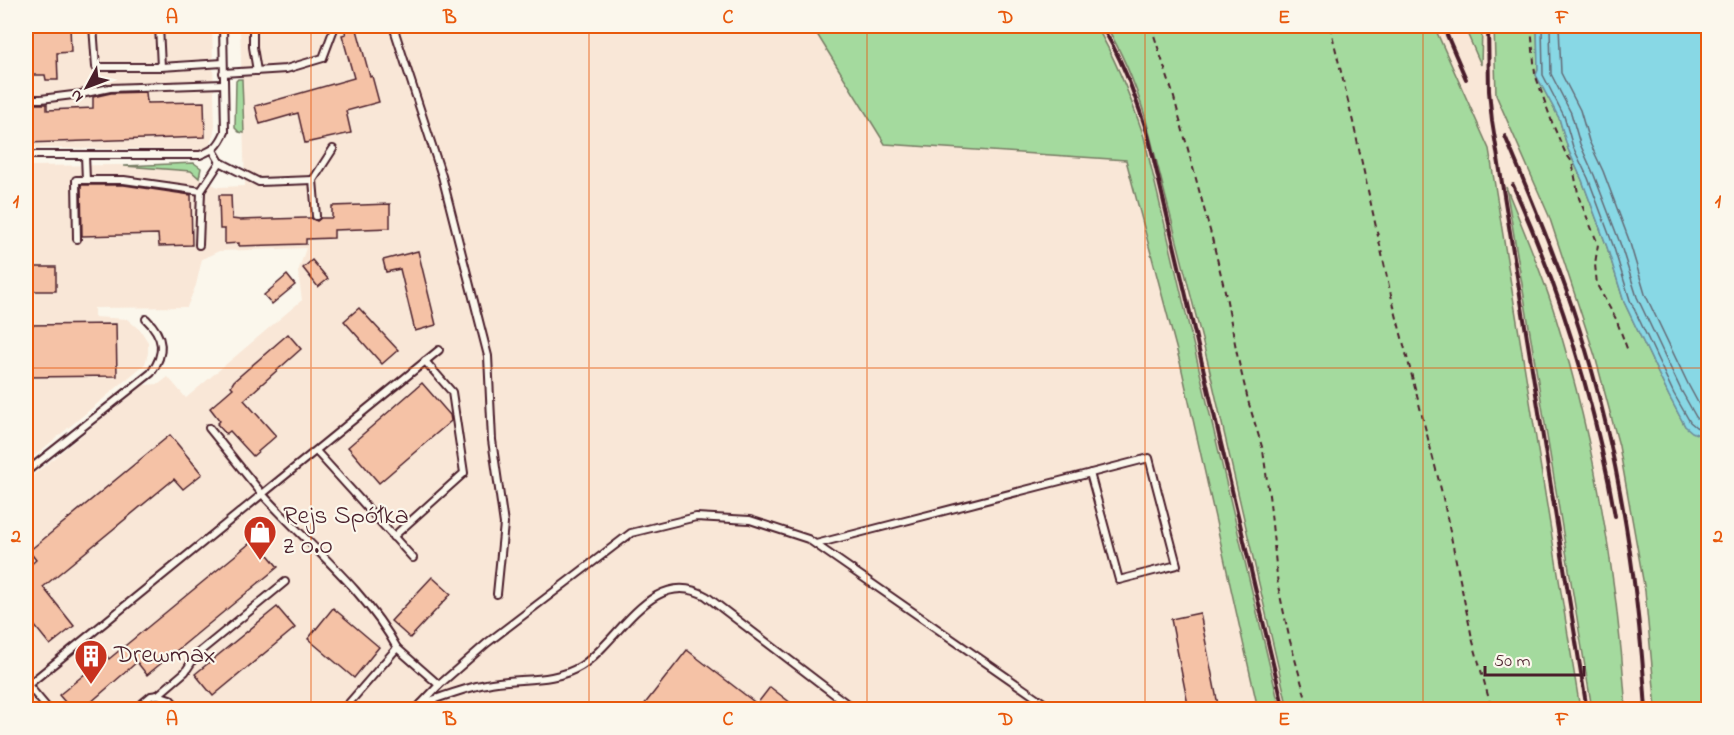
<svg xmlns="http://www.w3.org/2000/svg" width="1734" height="735" font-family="'Indie Flower',sans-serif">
	<rect width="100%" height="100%" fill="#fbf7ec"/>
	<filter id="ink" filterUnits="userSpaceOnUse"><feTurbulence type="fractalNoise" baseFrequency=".0167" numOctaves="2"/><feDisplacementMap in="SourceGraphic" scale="12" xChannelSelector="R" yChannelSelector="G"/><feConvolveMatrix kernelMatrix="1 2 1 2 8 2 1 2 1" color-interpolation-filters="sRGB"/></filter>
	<g filter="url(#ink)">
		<g fill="#f9e7d7">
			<polygon points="26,26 212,26 215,126 213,137 210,144 206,148 199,150 26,148"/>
			<polygon points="240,26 812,26 885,144 1126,160 1181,366 1258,709 26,709 26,481 143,385 159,384 168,377 186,398 302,300 298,272 306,248 219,251 202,259 196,285 187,307 94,308 94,317 127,319 141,331 148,342 148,353 145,364 26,463 26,166 120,165 191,171 199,178 218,187 245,186"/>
			<polygon points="1096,26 1106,26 1118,46 1136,88 1145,116 1208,363 1288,709 1280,709 1128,90 1109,47"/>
			<polygon points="1434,26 1464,26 1481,64 1482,26 1494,26 1496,95 1549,216 1595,356 1619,446 1645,591 1656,709 1626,709 1615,596 1602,503 1590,446 1572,373 1554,313 1531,249 1507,191 1592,709 1580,709 1489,149"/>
		</g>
		<g fill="#a4da9e" stroke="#777c64" stroke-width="1.5">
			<path d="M812 26H1096C1117 61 1131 98 1144 137L1280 709H1258L1181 366 1126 160 885 144Z"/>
			<path d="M1106 26H1434L1489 149 1580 709H1288L1208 363 1145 116C1135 84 1123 54 1106 26Z"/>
			<polygon points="1464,26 1482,26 1481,65"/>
			<polygon points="1494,26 1537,26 1538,70 1536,75 1559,118 1568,149 1582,180 1607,247 1624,302 1669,396 1685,426 1700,436 1708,439 1708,709 1656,709 1645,591 1619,446 1595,356 1549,216 1496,95"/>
			<polygon points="238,79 242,79 244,133 239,132 235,128 236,81"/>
			<polygon points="194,163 201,168 199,178 191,171 124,166"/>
			<path d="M1506 187C1523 229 1542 272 1555 315 1595 443 1617 576 1626 709H1592Z"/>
		</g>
		<polygon fill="#88d8e5" stroke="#6f8e9b" stroke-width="1.5" points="1537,26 1708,26 1708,439 1692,432 1685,426 1669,396 1624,302 1607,247 1582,180 1568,149 1559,118 1536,75 1538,70"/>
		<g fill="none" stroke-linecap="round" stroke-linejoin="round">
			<g stroke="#636975" stroke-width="1.5">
				<polyline points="1542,26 1543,75 1564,116 1573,147 1588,178 1613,245 1630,300 1674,394 1690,422 1696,427 1708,432"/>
				<polyline points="1550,26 1551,74 1571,113 1580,144 1594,175 1620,243 1637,297 1681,390 1696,417 1700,421 1708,424"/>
				<polyline points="1559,26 1561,73 1580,110 1589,141 1603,171 1629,240 1645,294 1689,386 1703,412 1708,415"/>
			</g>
		</g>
		<g fill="#f5c2a6" stroke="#4a1f2b" stroke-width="1.5">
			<polygon points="26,26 70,26 71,52 57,53 58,80 46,80 45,75 26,75"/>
			<polygon points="343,26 356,26 370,77 372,76 379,102 346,111 351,133 305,143 298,113 260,124 255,106 354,78 342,35 346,34"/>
			<polygon points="146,92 147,103 204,102 205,137 26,143 26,104 47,104 47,110 93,108 93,97 111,93"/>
			<polygon points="81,185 124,185 191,195 192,245 159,246 158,234 82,236"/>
			<polygon points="219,195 231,195 232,219 240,220 306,218 311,218 317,221 321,218 332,218 332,206 390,204 390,228 334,230 334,238 306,239 306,244 239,246 239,243 225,244 225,229 220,229"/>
			<polygon points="418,251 436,325 415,331 400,269 386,272 383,260"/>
			<polygon points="312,260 328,279 318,287 303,268"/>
			<rect x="26" y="267" width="30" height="24"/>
			<polygon points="287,275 295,285 272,304 264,295"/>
			<polygon points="359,308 398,350 382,364 344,321"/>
			<polygon points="116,324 117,376 26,377 26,325"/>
			<polygon points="288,334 301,349 244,400 276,436 253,456 230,431 226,434 217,424 220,421 210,408 233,388 231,386 234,381"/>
			<polygon points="422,383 450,415 451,421 379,483 348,447"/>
			<polygon points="170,435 202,474 183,489 174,479 43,587 74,626 50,645 26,615 26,569 36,560 29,551"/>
			<polygon points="255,539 278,567 147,675 137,662 82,710 72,710 59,695 107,656 109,659"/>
			<polygon points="432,577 451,594 410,638 391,621"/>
			<polygon points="277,607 295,628 213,696 195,674"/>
			<polygon points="333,608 379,647 354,678 308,639"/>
			<polygon points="1200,613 1219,710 1189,710 1171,619"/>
			<polygon points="687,650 757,704 770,687 800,710 640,710"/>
		</g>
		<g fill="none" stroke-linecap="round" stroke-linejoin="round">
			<defs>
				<g id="service">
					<polyline points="93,26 96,67 161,67 223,63"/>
					<polyline points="159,26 161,67"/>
					<polyline points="253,26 253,47 257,71"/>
					<polyline points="393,26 442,176 488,356 492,440 504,524 497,594"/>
					<polyline points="223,73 286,69 323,58 335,26"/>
					<polyline points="26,99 41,99 81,94 110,88 223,84"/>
					<polyline points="213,150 220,162 259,182 313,180"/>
					<path d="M26 155H200C215 149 218 147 225 132L223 26"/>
					<polyline points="85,155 86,180"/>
					<polyline points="316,216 313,180 333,149"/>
					<polyline points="77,239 76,180 124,180 201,191 220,162"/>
					<polyline points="199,245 201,191"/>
					<path d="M209 428C227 450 245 474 264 496 307 543 367 592 397 648L343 710"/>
					<polyline points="316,451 413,558"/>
					<path d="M26 472 151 373C166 353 164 336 146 319"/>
					<polyline points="393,537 464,473 452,392 425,361"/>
					<polyline points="816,544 1149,458 1177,565 1119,580 1090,473"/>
					<polyline points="397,648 439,685"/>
					<polyline points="26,683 28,685 439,350"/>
					<polyline points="28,685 49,710"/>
					<polyline points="158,695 170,699 180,710"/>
					<polyline points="134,710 151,696 158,695 185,672 197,654 285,582"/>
					<path d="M415 710 421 704C442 697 464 688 486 684 518 677 552 684 581 666 619 642 652 565 706 596L855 710"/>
					<polyline points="427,710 421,704 439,685 487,643 631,533 696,517 750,520 808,539 1054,710"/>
				</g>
			</defs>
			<use href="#service" stroke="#4a1f2b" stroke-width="10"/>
			<g stroke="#4a1f2b" stroke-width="2" stroke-dasharray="6 4.5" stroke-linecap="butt">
				<polyline points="1151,26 1173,94 1212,238 1225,291 1238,359 1249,404 1263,450 1270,503 1278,586 1290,641 1309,710"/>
				<polyline points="1330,26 1353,122 1390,291 1442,493 1472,638 1492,710"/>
				<polyline points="1531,26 1535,74 1553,125 1565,152 1572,162 1579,198 1598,244 1595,264 1597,285 1616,319 1628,351"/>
			</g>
			<use href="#service" stroke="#fbf7ec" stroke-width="6"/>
			<g stroke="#4a1f2b" stroke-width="4">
				<path d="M1101 26C1123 59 1135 97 1148 135L1284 710"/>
				<polyline points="1443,26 1466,79"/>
				<polyline points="1456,26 1458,32"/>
				<polyline points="1488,26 1489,91 1492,121 1587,710"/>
				<path d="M1505 136C1532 200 1558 262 1579 328 1619 451 1638 581 1646 710"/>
				<path d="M1513 185C1560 290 1595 402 1615 516"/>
			</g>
		</g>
	</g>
	<path fill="none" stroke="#e8590c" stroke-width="1.5" stroke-opacity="0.55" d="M311 26V710M589 26V710M867 26V710M1145 26V710M1423 26V710M26 368H1708"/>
	<defs>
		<symbol id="shop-pin" viewBox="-11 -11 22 30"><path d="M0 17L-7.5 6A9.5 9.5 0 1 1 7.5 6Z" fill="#c8321e" stroke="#fbf7ec"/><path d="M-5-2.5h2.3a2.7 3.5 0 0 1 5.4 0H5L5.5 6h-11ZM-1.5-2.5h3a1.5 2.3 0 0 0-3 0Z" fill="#fff"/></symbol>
		<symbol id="building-pin" viewBox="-11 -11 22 30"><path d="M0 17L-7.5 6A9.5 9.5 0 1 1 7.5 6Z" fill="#c8321e" stroke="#fbf7ec"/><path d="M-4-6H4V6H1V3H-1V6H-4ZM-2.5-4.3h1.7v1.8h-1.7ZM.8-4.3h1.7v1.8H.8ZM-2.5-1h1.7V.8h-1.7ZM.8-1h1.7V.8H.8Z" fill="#fff"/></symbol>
	</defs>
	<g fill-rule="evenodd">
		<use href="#shop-pin" x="241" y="513" width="38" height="52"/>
		<use href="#building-pin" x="72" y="637" width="38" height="52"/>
	</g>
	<g text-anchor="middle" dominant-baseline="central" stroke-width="4.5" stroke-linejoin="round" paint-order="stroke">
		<g font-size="26" fill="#4a1f2b" stroke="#fbf7ec" text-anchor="start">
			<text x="283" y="517">Rejs Spółka<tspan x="283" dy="30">z o.o</tspan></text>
			<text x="114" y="656">Drewmax</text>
		</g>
	</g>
	<rect width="1734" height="735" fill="none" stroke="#fbf7ec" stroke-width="66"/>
	<g transform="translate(87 87) rotate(229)" stroke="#fbf7ec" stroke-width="4.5" paint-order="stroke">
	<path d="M0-4.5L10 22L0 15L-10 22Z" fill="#4a1f2b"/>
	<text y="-9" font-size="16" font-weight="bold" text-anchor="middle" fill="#4a1f2b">N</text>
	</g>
	<path d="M1485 666v9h99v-9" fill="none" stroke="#4a1f2b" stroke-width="3"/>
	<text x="1494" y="666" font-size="18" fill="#4a1f2b" stroke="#fbf7ec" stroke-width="4.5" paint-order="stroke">50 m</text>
	<rect x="33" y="33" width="1668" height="669" fill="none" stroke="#e8590c" stroke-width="2"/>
	<g font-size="20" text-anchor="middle" font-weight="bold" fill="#e8590c">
		<text x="172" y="23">A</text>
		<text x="450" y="23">B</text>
		<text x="728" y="23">C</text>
		<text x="1006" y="23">D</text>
		<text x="1284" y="23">E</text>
		<text x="1562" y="23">F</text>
		<text x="16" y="207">1</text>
		<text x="1718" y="207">1</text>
		<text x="16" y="542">2</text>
		<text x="1718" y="542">2</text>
		<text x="172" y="725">A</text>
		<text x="450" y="725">B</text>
		<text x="728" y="725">C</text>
		<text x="1006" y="725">D</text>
		<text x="1284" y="725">E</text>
		<text x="1562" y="725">F</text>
	</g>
</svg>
